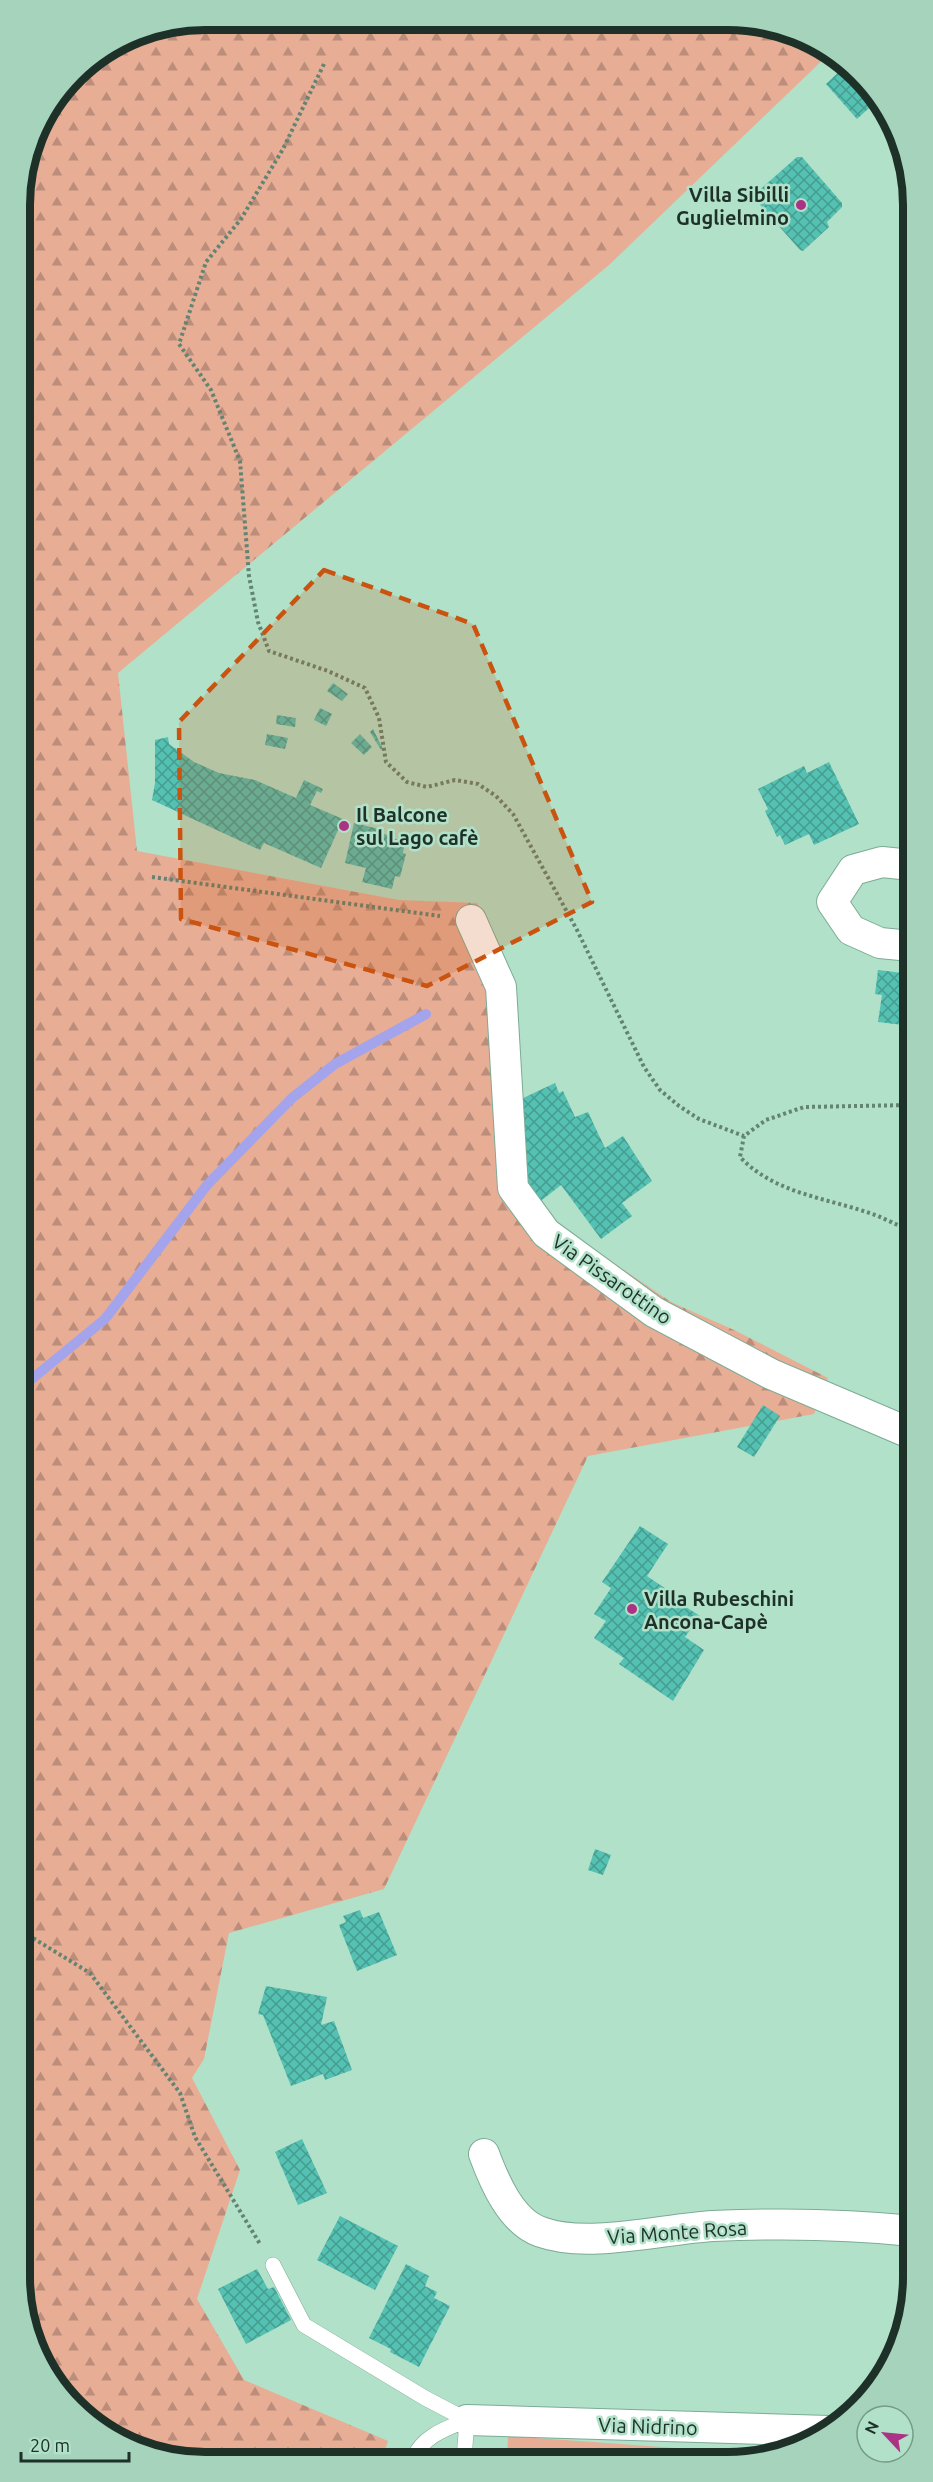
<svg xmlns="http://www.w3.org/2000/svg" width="933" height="2482" font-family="Ubuntu,sans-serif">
	<defs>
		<pattern id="forest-firs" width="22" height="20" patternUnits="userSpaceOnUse" patternTransform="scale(1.5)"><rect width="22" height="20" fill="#e7ad95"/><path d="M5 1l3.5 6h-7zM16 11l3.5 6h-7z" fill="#bb8d7a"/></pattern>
		<pattern id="building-cross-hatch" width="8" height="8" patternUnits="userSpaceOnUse" patternTransform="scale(1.5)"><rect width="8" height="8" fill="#54c1b2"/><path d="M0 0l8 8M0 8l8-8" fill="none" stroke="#459d91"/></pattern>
	</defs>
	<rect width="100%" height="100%" fill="#b1e1c9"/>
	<polygon fill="url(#forest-firs)" points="205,20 765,23 821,44 831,52 609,265 118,673 137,851 399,900 477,903 512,976 514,1093 535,1209 671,1302 734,1330 828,1378 814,1414 588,1456 384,1889 229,1933 204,2059 192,2078 240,2170 197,2299 244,2380 388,2441 382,2459 169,2459 122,2443 74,2409 44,2370 23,2314 20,192 39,122 82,66 134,33"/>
	<polygon fill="#e7ad95" points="508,2436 775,2455 765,2459 507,2459"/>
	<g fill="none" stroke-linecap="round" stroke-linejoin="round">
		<g stroke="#a3a4eb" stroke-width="10">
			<polyline points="72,79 147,31"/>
			<polyline points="22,1387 105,1319 207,1185 292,1098 335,1064 426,1014"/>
		</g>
	</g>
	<g fill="url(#building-cross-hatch)">
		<polygon points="847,64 859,73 879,99 857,119 826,84"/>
		<polygon points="797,157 802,157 842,203 842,207 827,222 829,227 803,251 800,250 755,199 755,194"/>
		<polygon points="333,683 348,694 342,701 327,691"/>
		<polygon points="320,708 332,714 326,726 314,720"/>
		<polygon points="277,715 296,718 295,727 276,724"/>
		<polygon points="373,729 383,749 381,750 370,732"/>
		<polygon points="267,734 288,738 285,749 265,745"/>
		<polygon points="360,734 372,747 364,755 351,743"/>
		<polygon points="168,737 169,744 194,762 219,773 255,780 296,798 304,780 323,789 321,793 317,791 310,805 343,819 321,868 264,843 260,850 152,800 155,783 155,740"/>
		<polygon points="829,762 859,824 814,845 809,834 785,845 780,835 777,837 765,811 768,809 758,789 804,766 807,773"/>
		<polygon points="354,823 379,829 378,833 394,836 394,839 399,840 398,845 404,847 403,853 406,854 400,877 395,876 392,889 362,882 366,868 345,863"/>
		<polygon points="878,970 911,974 911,1022 903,1021 903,1025 878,1022 882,995 875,994"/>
		<polygon points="555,1083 559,1093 563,1091 575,1117 588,1112 605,1148 623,1136 652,1181 622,1203 632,1216 601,1239 561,1185 537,1204 525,1185 519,1100"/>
		<polygon points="763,1405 780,1416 754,1457 737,1447"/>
		<polygon points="640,1526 668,1544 647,1576 669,1591 666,1594 700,1616 685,1637 704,1650 673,1701 619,1664 624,1658 594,1638 606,1621 594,1614 611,1588 602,1582"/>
		<polygon points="595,1849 611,1855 603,1875 588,1870"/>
		<polygon points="360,1910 363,1918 379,1912 397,1955 357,1971 339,1925 346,1922 343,1916"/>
		<polygon points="266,1986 327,1997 321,2025 334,2021 352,2070 325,2080 323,2074 291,2086 263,2015 258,2014"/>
		<polygon points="302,2139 327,2193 298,2205 275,2152"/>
		<polygon points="340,2216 398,2246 375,2290 317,2260"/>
		<polygon points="406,2264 429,2276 425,2286 437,2292 434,2298 450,2306 419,2367 390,2352 391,2349 369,2338"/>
		<polygon points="257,2269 268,2289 274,2287 291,2320 246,2344 218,2289"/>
	</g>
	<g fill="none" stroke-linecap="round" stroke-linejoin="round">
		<defs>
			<g id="lane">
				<polyline points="273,2265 304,2325 425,2398 467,2420"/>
				<path d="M413 2459C423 2436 445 2429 467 2420"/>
				<polyline points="464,2459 467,2420"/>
			</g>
			<g id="street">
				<polyline points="911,865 882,862 853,870 832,902 851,930 880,943 911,946"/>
				<polyline points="471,920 501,987 513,1188 546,1233 654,1312 771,1374 912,1434"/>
				<path d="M484 2154C494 2181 511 2222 541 2232 588 2249 662 2229 713 2226 780 2223 847 2224 913 2231"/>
				<polyline points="467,2420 829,2431"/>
			</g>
		</defs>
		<use href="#lane" stroke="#7dab95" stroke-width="16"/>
		<use href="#street" stroke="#7dab95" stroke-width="32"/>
		<g stroke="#638373" stroke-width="4" stroke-dasharray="3 3" stroke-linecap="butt">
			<polyline points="324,64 283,149 241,219 206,262 179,344 211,390 240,461 249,576 258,622 269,651 328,671 365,688 379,718 386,762 407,782 427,787 455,780 478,784 496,796 513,814 577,930 644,1067 660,1090 679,1106 699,1119 744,1136"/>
			<polyline points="152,877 440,916"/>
			<path d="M911 1105 804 1107 766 1120 744 1136 740 1157C776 1195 830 1198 878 1216 889 1221 900 1226 911 1231"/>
			<polyline points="23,1932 90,1973 180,2093 195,2137 260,2244"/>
		</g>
		<use href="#lane" stroke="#fff" stroke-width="15"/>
		<use href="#street" stroke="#fff" stroke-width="30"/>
	</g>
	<path fill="#ca5310" fill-opacity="0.2" stroke="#ca5310" stroke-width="4.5" stroke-dasharray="12 8" stroke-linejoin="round" d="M324 570 473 624 592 902 427 986 181 919 179 722Z"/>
	<g fill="#ac3285" stroke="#b1e1c9" stroke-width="2">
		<circle cx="801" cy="205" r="6"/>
		<circle cx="344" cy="826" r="6"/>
		<circle cx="632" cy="1609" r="6"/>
	</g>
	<g text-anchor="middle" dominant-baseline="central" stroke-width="5" stroke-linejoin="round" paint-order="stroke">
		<g font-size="20" font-weight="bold" fill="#1e3128" stroke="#b1e1c9" text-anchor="start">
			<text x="789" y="194" text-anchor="end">Villa Sibilli<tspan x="789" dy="23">Guglielmino</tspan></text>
			<text x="356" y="814">Il Balcone<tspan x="356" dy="23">sul Lago cafè</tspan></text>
			<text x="644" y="1598">Villa Rubeschini<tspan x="644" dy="23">Ancona-Capè</tspan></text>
		</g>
		<g font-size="20" fill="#1e3128" stroke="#b1e1c9">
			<text transform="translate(612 1279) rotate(35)">Via Pissarottino</text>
			<text transform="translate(677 2232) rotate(-4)">Via Monte Rosa</text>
			<text transform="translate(648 2426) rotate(2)">Via Nidrino</text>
		</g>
	</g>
	<path d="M0 0H933V2482H0ZM205 30H728A175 175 0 0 1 903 205V2277A175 175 0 0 1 728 2452H205A175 175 0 0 1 30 2277V205A175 175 0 0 1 205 30Z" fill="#a5d3bc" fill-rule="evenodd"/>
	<path fill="none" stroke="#1e3128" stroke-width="8" d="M205 30H728A175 175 0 0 1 903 205V2277A175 175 0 0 1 728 2452H205A175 175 0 0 1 30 2277V205A175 175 0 0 1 205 30Z"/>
	<g transform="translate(885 2434) rotate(296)"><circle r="28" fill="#b1e1c9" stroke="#769b89" stroke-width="1.5"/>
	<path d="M0-4.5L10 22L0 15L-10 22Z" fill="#ac3285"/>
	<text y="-9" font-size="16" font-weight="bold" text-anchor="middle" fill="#1e3128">N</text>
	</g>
	<path d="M21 2452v9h108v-9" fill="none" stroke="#1e3128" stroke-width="3"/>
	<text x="30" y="2452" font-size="18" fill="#1e3128" stroke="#b1e1c9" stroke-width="4.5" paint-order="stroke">20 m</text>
</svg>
